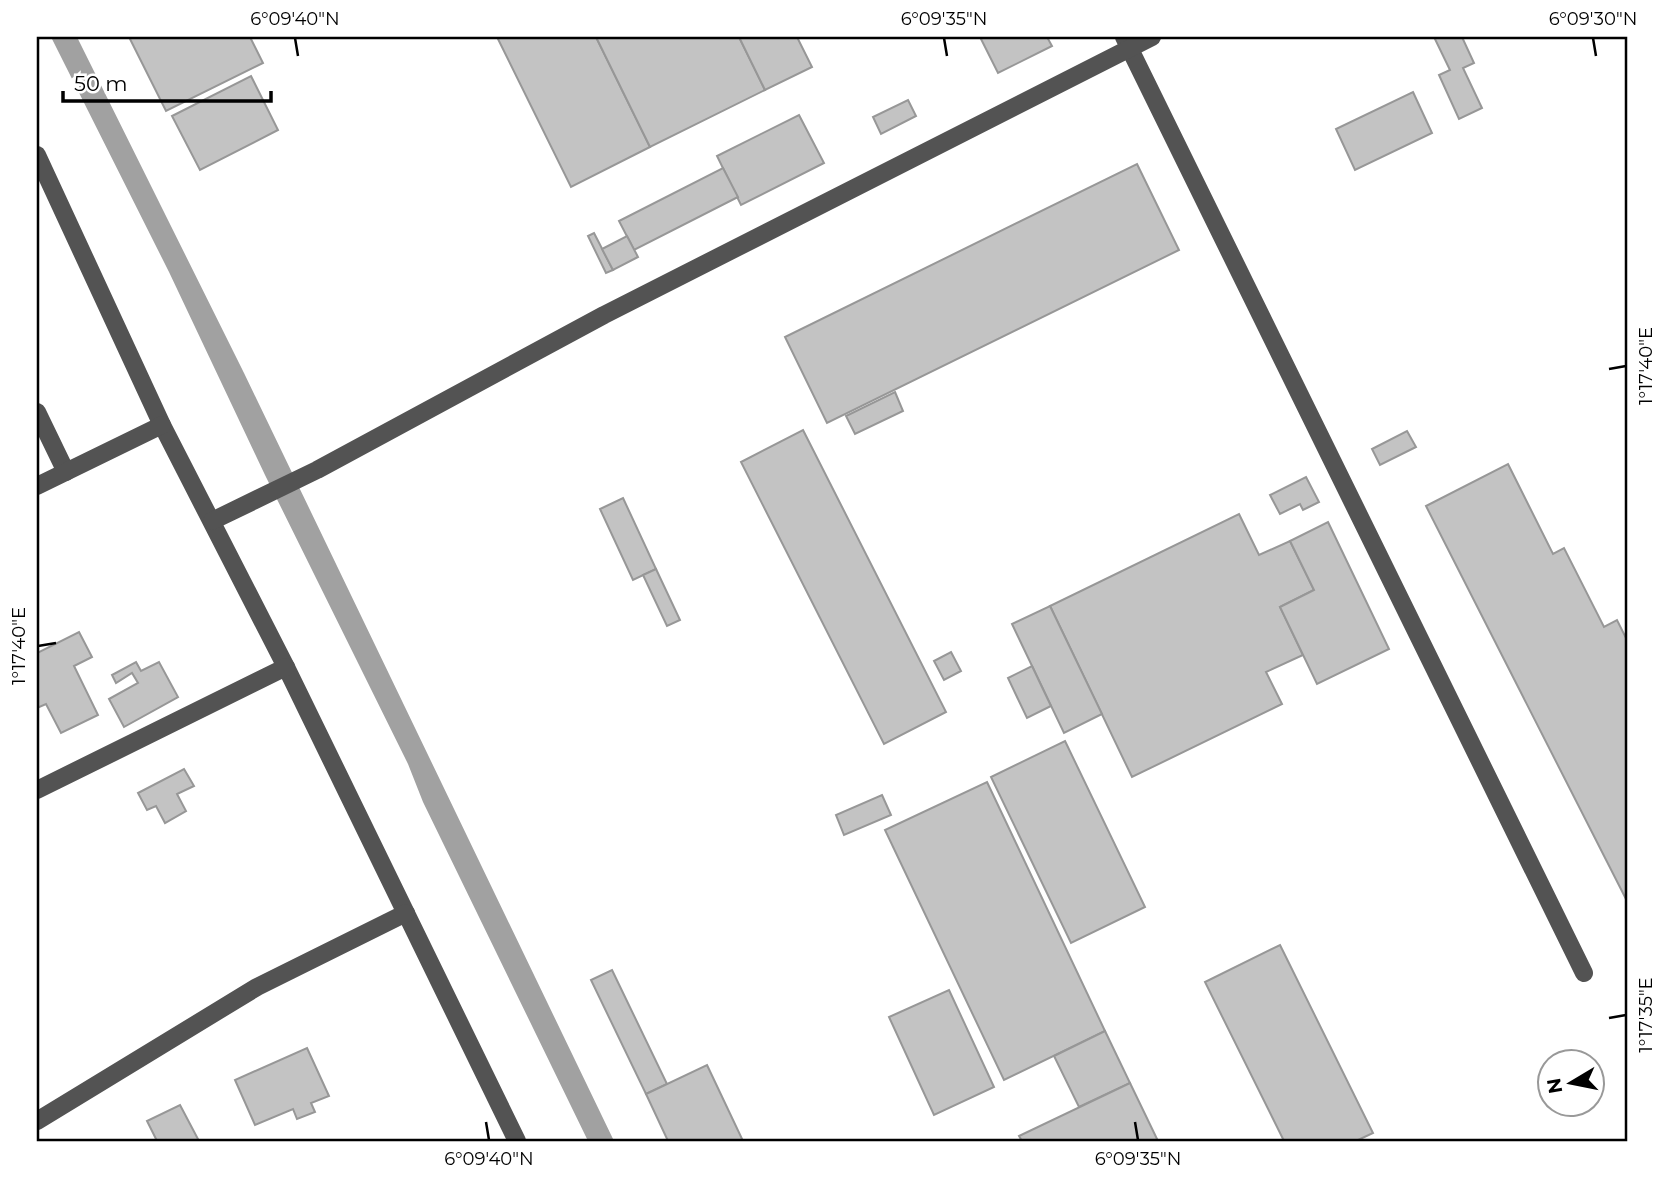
<svg xmlns="http://www.w3.org/2000/svg" width="1665" height="1178" font-family="Montserrat,sans-serif">
	<rect width="100%" height="100%" fill="#fff"/>
	<polygon fill="#a1a1a1" points="51,37 77,37 244,373 614,1141 588,1141 423,802 408,764 265,475 169,272"/>
	<g fill="#c3c3c3" stroke="#979797" stroke-width="2">
		<polygon points="129,37 250,37 263,63 166,111"/>
		<polygon points="497,37 596,37 650,147 571,187"/>
		<polygon points="596,37 739,37 765,90 650,147"/>
		<polygon points="739,37 797,37 812,67 765,90"/>
		<polygon points="980,37 1047,37 1052,46 998,73"/>
		<polygon points="1434,37 1462,37 1474,63 1463,68 1482,108 1459,119 1439,75 1450,70"/>
		<polygon points="251,76 278,130 200,170 172,116"/>
		<polygon points="1413,92 1432,133 1355,170 1336,129"/>
		<polygon points="908,100 916,116 881,134 873,117"/>
		<polygon points="799,115 824,163 741,205 717,156"/>
		<polygon points="1137,164 1179,250 827,423 785,337"/>
		<polygon points="723,168 738,197 634,250 619,221"/>
		<polygon points="594,233 613,270 606,273 588,236"/>
		<polygon points="627,236 638,257 613,270 602,249"/>
		<polygon points="895,392 903,411 855,434 846,416"/>
		<polygon points="803,430 946,712 884,744 741,462"/>
		<polygon points="1407,431 1416,447 1380,465 1372,449"/>
		<polygon points="1508,464 1553,554 1564,548 1604,627 1617,620 1628,642 1628,903 1426,506"/>
		<polygon points="1306,477 1319,502 1303,510 1300,504 1280,514 1270,495"/>
		<polygon points="623,498 656,569 633,580 600,509"/>
		<polygon points="1239,514 1259,555 1290,541 1314,590 1280,607 1303,655 1266,672 1282,704 1132,777 1050,606"/>
		<polygon points="1328,522 1389,649 1317,684 1280,607 1314,590 1290,541"/>
		<polygon points="656,569 680,620 667,626 643,575"/>
		<polygon points="1050,606 1102,714 1064,733 1012,624"/>
		<polygon points="79,632 92,657 74,666 98,715 61,733 46,704 37,708 37,653"/>
		<polygon points="951,652 961,671 944,680 934,661"/>
		<polygon points="136,662 141,671 159,662 178,697 124,727 109,699 138,683 132,673 116,683 112,675"/>
		<polygon points="1032,666 1051,706 1027,718 1008,678"/>
		<polygon points="1065,741 1145,907 1071,943 991,777"/>
		<polygon points="184,769 194,786 177,794 186,811 165,823 156,806 147,810 138,793"/>
		<polygon points="987,782 1105,1031 1004,1080 885,830"/>
		<polygon points="882,795 891,815 844,835 836,815"/>
		<polygon points="1280,945 1373,1133 1356,1141 1284,1141 1205,982"/>
		<polygon points="612,970 667,1084 646,1094 591,980"/>
		<polygon points="949,990 994,1087 934,1115 889,1017"/>
		<polygon points="1105,1031 1130,1083 1079,1107 1054,1056"/>
		<polygon points="307,1048 329,1096 311,1103 315,1112 297,1119 293,1109 255,1125 235,1080"/>
		<polygon points="707,1065 743,1141 668,1141 646,1094"/>
		<polygon points="1130,1083 1158,1141 1022,1141 1019,1136"/>
		<polygon points="180,1105 199,1141 157,1141 147,1121"/>
	</g>
	<g fill="none" stroke-linecap="round" stroke-linejoin="round">
		<g stroke="#535353" stroke-width="18">
			<polyline points="1124,37 1584,973"/>
			<polyline points="37,155 162,425 286,667 517,1141"/>
			<polyline points="37,412 66,472"/>
			<polyline points="37,486 162,425"/>
			<polyline points="212,521 317,470 604,315 1152,37"/>
			<polyline points="37,790 286,667"/>
			<polyline points="37,1121 257,987 406,913"/>
		</g>
	</g>
	<path fill="none" stroke="#000" stroke-width="2.5" d="M295 38 298 56M944 38 947 56M1593 38 1596 56M1609 369 1626 366M38 646 56 643M1609 1018 1626 1015M486 1122 489 1140M1135 1122 1138 1140"/>
	<rect width="1665" height="1178" fill="none" stroke="#ffffff" stroke-width="77"/>
	<g transform="translate(1571 1083) rotate(260)"><circle r="33" fill="#ffffff" stroke="#999999" stroke-width="2"/>
	<path d="M0-5L12 26L0 18L-12 26Z" fill="#000000"/>
	<text y="-10" font-size="19" font-weight="bold" text-anchor="middle" fill="#000000">N</text>
	</g>
	<path d="M63 91v10h208v-10" fill="none" stroke="#000000" stroke-width="3.5"/>
	<text x="74" y="91" font-size="21" fill="#000000" stroke="#ffffff" stroke-width="5" paint-order="stroke">50 m</text>
	<rect x="38" y="38" width="1588" height="1102" fill="none" stroke="#000" stroke-width="2.5"/>
	<g font-size="18" text-anchor="middle" fill="#000">
		<text x="295" y="25">6°09'40"N</text>
		<text x="944" y="25">6°09'35"N</text>
		<text x="1593" y="25">6°09'30"N</text>
		<text transform="translate(1646 366) rotate(-90)" y="6">1°17'40"E</text>
		<text transform="translate(19 646) rotate(-90)" y="6">1°17'40"E</text>
		<text transform="translate(1646 1015) rotate(-90)" y="6">1°17'35"E</text>
		<text x="489" y="1165">6°09'40"N</text>
		<text x="1138" y="1165">6°09'35"N</text>
	</g>
</svg>
